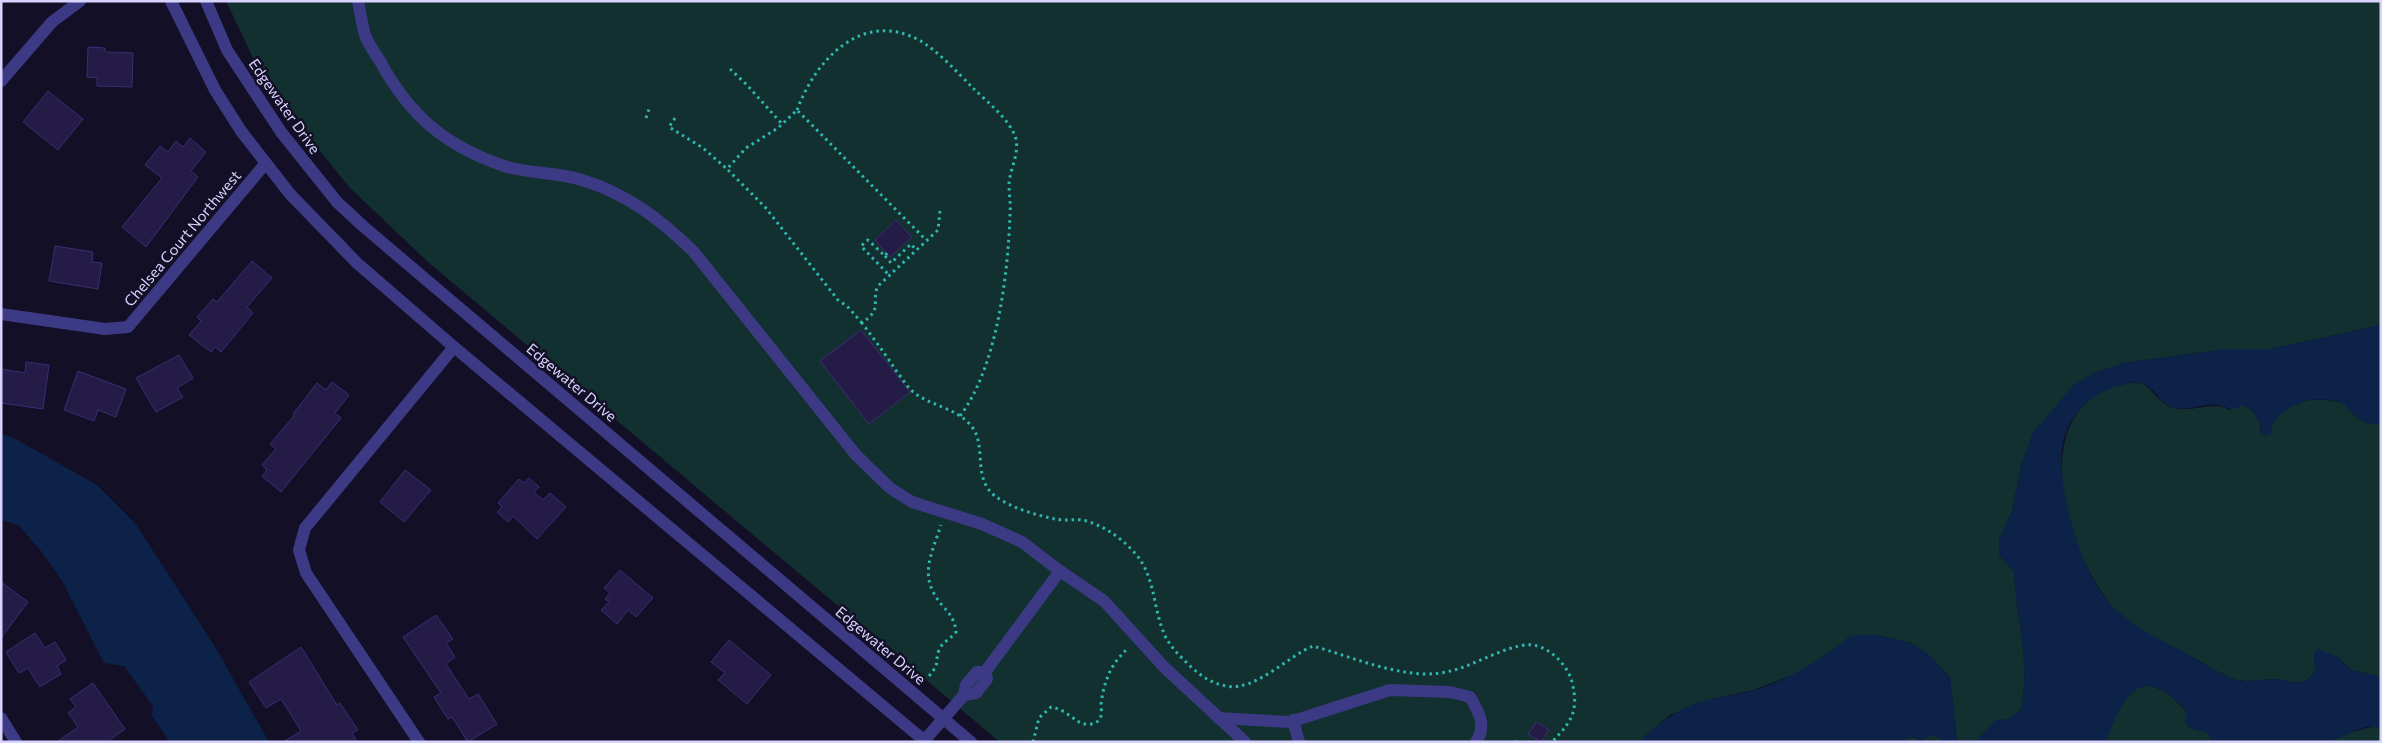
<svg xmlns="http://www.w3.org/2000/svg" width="2382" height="743" font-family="Commissioner,sans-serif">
	<rect width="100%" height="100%" fill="#130f26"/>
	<g fill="#12302f">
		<path d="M226 1H2381V325L2271 349H2226L2124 363 2094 373 2033 433 2021 467 2012 511 1999 540V555L2014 571C2016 620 2031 660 2021 710L2007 720 1998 719 1974 742H1957L1950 677 1929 655 1911 643 1878 635 1851 636 1829 654 1797 673 1754 690 1704 701 1670 715 1638 742H1000L428 262 349 187 303 130 253 58Z"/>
		<path d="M2140 382C2152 388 2158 402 2171 407 2191 415 2211 399 2229 410L2242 405C2255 410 2260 419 2261 433 2273 426 2272 422 2281 414 2301 397 2321 397 2345 404 2356 418 2362 425 2381 424V677L2351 670 2336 656 2314 653 2315 672C2298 692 2293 678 2272 679 2260 680 2246 683 2234 679 2220 674 2207 665 2194 658 2170 645 2129 627 2111 605 2061 543 2021 391 2140 382Z"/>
		<path d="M2153 686 2170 695 2187 712 2190 728 2208 733 2212 742H2106C2112 724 2120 697 2138 687 2142 685 2149 686 2153 686Z"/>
		<polygon points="2374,726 2381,728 2381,742 2328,742 2338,736"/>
		<polygon points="1930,735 1938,737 1943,742 1900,742 1910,737 1921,740"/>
	</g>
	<g fill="#0c2248">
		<path d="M2381 325V424C2362 425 2356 418 2345 404 2320 396 2307 397 2285 411 2276 417 2272 424 2271 434L2266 436 2261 433C2260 419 2255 410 2242 405 2232 413 2228 407 2218 405 2202 402 2185 414 2169 406 2159 400 2152 385 2140 383 2134 381 2125 384 2118 386 2088 395 2066 417 2062 450 2058 493 2082 578 2114 608 2135 627 2160 640 2184 652 2200 661 2217 673 2234 679 2246 683 2260 680 2272 679 2293 678 2298 692 2315 672L2314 653 2318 649 2336 656 2351 670 2381 677V728C2362 721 2343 740 2325 742 2288 743 2249 742 2212 742L2208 733 2190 728 2185 722 2187 711C2141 662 2124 693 2106 742H1974L1998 719 2007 720 2021 710C2031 660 2016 620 2014 571L1999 555V540L2012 511 2021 467 2033 433 2073 385 2094 373 2124 363 2226 349H2271Z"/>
		<polygon points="1,434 12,437 97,485 135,523 214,645 269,742 170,742 152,716 153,706 124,666 104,663 61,579 41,551 18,525 1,520"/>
		<path d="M1851 635H1878L1911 643 1929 655 1950 677 1957 742H1943L1938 737 1930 735 1925 740 1910 737 1900 742H1638C1659 724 1679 707 1706 700 1722 696 1739 695 1755 690 1791 679 1822 659 1851 635Z"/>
	</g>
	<g fill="#241b47" stroke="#3b2d73">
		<polygon points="88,47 105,48 105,52 133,53 132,87 97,86 97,78 87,77"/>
		<polygon points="48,91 83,119 58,150 23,122"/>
		<polygon points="190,138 206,152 191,171 198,177 146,247 122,227 162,178 145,165 160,146 168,152 176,141 183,147"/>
		<polygon points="896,220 912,237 890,257 875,240"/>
		<polygon points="55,246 93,252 92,262 102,263 98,289 49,281"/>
		<polygon points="252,261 272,278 247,307 253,313 221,352 215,347 211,352 189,335 201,321 197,317 213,299 217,302"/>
		<polygon points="861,330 910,392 869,424 820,361"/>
		<polygon points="179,355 193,378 177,388 183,397 156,412 136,378"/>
		<polygon points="26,362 49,365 43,409 1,403 1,369 25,373"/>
		<polygon points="78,371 126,389 116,417 98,410 94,421 64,410"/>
		<polygon points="332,382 349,395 335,413 341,418 281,492 262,476 267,470 262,465 276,449 270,444 294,416 293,414 317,383 326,390"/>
		<polygon points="405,470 431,490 404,522 380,502"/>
		<polygon points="529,478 539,487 534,492 543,500 550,493 566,507 537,539 513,516 508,522 497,512 502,507 498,503 519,479 524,483"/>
		<polygon points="620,570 653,598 636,617 628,610 617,624 601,610 609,602 605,599 610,593 604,588"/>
		<polygon points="1,582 28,602 1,638"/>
		<polygon points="436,615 453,639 446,643 455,657 446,664 469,699 478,694 497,724 468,742 452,717 448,719 434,697 441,693 403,637"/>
		<polygon points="35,633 45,648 55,642 66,660 57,666 61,674 40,687 28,668 19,673 6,652"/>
		<polygon points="729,640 771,675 747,704 718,680 725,673 711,662"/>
		<polygon points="301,647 337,705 340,703 358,730 352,733 357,742 283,742 301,731 281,699 266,708 249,682"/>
		<polygon points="93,683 125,729 107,742 57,742 78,727 68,713 76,707 70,699"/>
		<polygon points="1536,722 1549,730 1541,742 1528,734"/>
	</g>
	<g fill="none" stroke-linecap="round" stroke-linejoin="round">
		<g stroke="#2fb8b0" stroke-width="3" stroke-dasharray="2.5 4" stroke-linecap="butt">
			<polyline points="730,69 747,85 782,124"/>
			<path d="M797 110C816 59 862 10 919 40 937 50 958 73 973 88 987 102 1010 119 1016 139 1019 155 1010 169 1009 184 1009 194 1011 204 1010 214 1008 275 997 367 960 416"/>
			<polyline points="646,118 650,106"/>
			<polyline points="675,118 669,127 703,148 727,169"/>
			<path d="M940 211 938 230 877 287C872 307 882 308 862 323 874 339 886 355 897 372 902 378 906 385 911 390 928 406 957 407 972 427 987 446 972 478 995 496 1011 508 1036 515 1055 519 1064 521 1073 519 1082 520 1101 524 1119 536 1133 551 1155 574 1152 602 1163 631 1168 645 1179 655 1190 666 1201 676 1211 683 1226 686 1255 692 1288 656 1313 646 1349 656 1385 672 1423 674 1465 675 1488 651 1525 645 1545 642 1567 663 1572 682 1579 711 1572 721 1552 742"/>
			<polyline points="887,253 885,256 868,240 861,246 889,275"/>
			<polyline points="885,256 891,263 911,244 916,250"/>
			<polyline points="862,323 847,306 838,300 765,207 727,169 746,148 778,128 797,110 926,240"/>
			<path d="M929 676C941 662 934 664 939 650 942 642 951 639 956 632 955 620 950 614 942 605 918 577 931 556 941 525"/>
			<path d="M1033 742 1039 718 1051 707C1068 710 1075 723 1085 724 1092 725 1099 723 1101 716 1102 713 1101 708 1101 704 1104 682 1110 665 1127 649"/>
			<polyline points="1514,742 1518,742"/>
		</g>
		<g stroke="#3d3a85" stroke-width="12">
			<path d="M358 1C360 12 362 24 365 35 368 44 375 53 380 61 409 115 445 146 504 166 529 174 557 172 582 180 626 193 661 220 693 251L856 455 890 488 912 502 982 524 1022 542 1060 571 985 672"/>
			<polyline points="1,81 52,22 80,1"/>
			<polyline points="1,314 105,329 128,327 265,164"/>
			<polyline points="1060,571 1104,601 1164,667 1245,742"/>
			<polyline points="964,695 976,693 987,679 985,672"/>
			<polyline points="1,718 16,742"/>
			<path d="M1218 718 1290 722 1390 690 1450 692 1470 697C1479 712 1487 726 1476 742"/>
			<polyline points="1293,720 1299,742"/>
			<polyline points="419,742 306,573 299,550 305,528 454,347"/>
			<polyline points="923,742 964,695 966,685 977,672 985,672"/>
		</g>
		<g stroke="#3d3a85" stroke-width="12">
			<polyline points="171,1 215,90 241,131 290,194 357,263 454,347 926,742"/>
			<polyline points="206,1 227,50 281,132 337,202 364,227 971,742"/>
		</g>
	</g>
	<g text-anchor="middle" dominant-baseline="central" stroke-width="5" stroke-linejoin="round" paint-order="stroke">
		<g font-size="15" fill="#d9d4ff" stroke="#130f26">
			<text transform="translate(285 106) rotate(55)">Edgewater Drive</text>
			<text transform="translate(182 238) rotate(-50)">Chelsea Court Northwest</text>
			<text transform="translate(572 382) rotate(40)">Edgewater Drive</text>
			<text transform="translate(881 645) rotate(40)">Edgewater Drive</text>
		</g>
	</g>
	<rect width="2382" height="743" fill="none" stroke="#d9d4ff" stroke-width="5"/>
</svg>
